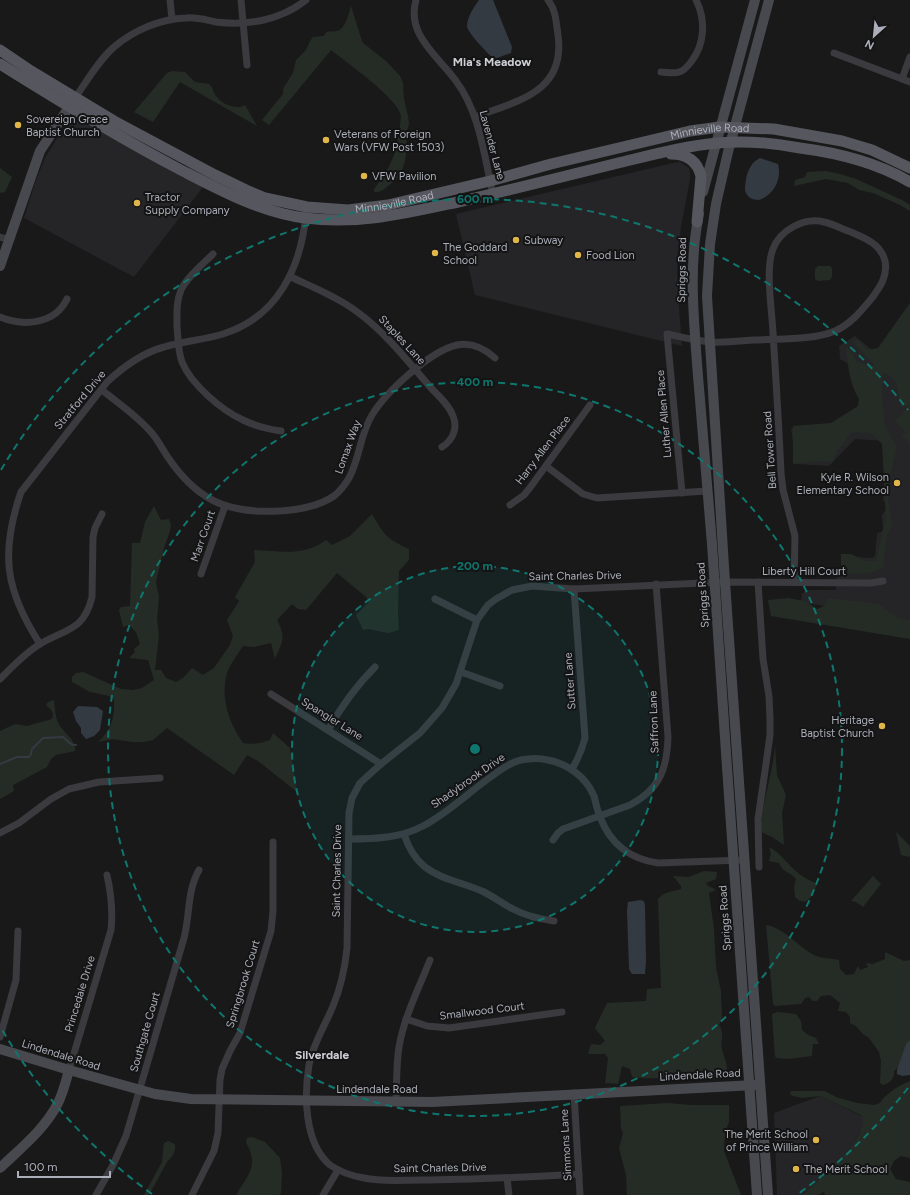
<svg xmlns="http://www.w3.org/2000/svg" width="910" height="1195" font-family="Figtree,sans-serif">
	<rect width="100%" height="100%" fill="#19191a"/>
	<g fill="#252527">
		<polygon points="72,118 82,120 203,187 134,277 24,218 35,183 45,158 66,124"/>
		<polygon points="680,162 689,168 690,172 690,179 681,227 677,261 678,295 682,346 475,295 456,214 673,163"/>
		<polygon points="910,318 910,620 801,602 802,594 806,590 836,590 837,575 842,574 842,556 872,558 875,556 877,533 881,532 883,530 882,515 886,509 886,503 883,500 886,441 855,439 829,466 796,464 791,428 834,426 864,404 862,372 840,359 839,346 855,336 874,352"/>
		<polygon points="820,1096 868,1119 852,1146 803,1195 777,1195 774,1113"/>
	</g>
	<g fill="#252c26">
		<path d="M351 6 361 38 363 43 386 61 400 76 403 83 404 99 408 116 409 124 407 130 406 155 404 165 398 178 383 190 378 192H374V189C394 164 398 148 401 116 399 99 346 62 331 50L269 125 262 120 283 94V89L293 73 296 60 306 50 310 41 313 37 324 36 326 32C330 31 332 32 336 31 346 30 348 14 351 6Z"/>
		<path d="M172 71 185 72 195 82 209 84C214 89 213 93 217 97 223 105 237 110 245 105L257 126 180 82 153 122 134 112 167 73Z"/>
		<polygon points="0,168 12,177 5,192 0,193"/>
		<polygon points="826,171 840,174 856,179 902,200 910,205 910,211 900,205 873,193 859,190 848,183 826,179 794,186 795,180 805,177 807,172"/>
		<polygon points="818,266 830,266 832,268 832,277 830,280 818,281 815,279 815,269"/>
		<path d="M910 303V443L902 436 906 432 895 421 910 405 901 407C897 392 901 380 884 373 880 382 883 422 887 430 890 436 894 441 897 447L887 489 891 520V527L887 535 883 567C874 575 859 573 848 574V570L841 567V554H851L865 561H876L886 518 882 444 871 433 852 432 837 451 833 462 820 461 793 464V426L831 423 858 406 859 399C849 382 848 366 846 347L851 351 857 362 875 366C872 360 858 349 853 341L858 340 867 350 878 348Z"/>
		<path d="M154 506 161 520 169 519 171 525 170 531 164 548 156 582 159 597 157 619 159 635 155 670H161L166 678 176 682 183 678 192 668 203 675 214 668 230 645 233 636 227 620 239 601 235 597 255 562 254 550C280 551 303 557 326 540L332 545 350 536 372 514C384 535 387 539 409 549V560L399 571 398 610 399 630 388 633 368 629 363 630 356 615 369 602 366 597 337 573 306 610 298 609 292 604 277 620C286 637 283 641 275 659L271 643 254 647 243 646C238 654 230 664 227 673 220 698 229 723 243 743 253 745 261 743 270 740L273 733 290 748 297 792 258 761 247 755 234 775 167 728 153 740 144 742H132L113 739 98 742C111 731 115 717 114 700L109 696 90 692 72 682V677L76 673 83 672 121 689 133 690 142 688 154 680 148 660 129 658 135 652 134 649 140 644 136 632 129 625 123 627 119 610 121 607 130 606 132 543H140L145 522Z"/>
		<polygon points="788,598 805,601 817,609 824,606 828,598 879,604 895,617 910,620 910,639 771,616 768,600"/>
		<path d="M54 700C55 707 55 714 57 720 61 732 76 738 75 751L56 755 51 759 47 767 13 785 14 791 0 799V731L15 724 27 726 52 719C55 712 50 709 46 705L48 702Z"/>
		<path d="M775 745 777 775 786 795 782 813 784 845 772 837 761 832C761 803 773 775 775 745Z"/>
		<polygon points="896,832 910,846 910,857 901,855"/>
		<path d="M769 847C781 853 787 864 798 873 803 877 811 881 817 884 813 895 807 909 795 897L794 887 796 879C790 871 784 874 779 863L769 861 771 854Z"/>
		<path d="M704 871 717 872 716 879 706 883 708 886 715 889 714 891 709 893 714 929 716 968 721 991 722 1017 719 1025C725 1034 720 1039 722 1049 724 1058 728 1064 727 1074L718 1078 686 1077 684 1074 679 1072 673 1074 670 1078C657 1078 644 1079 632 1077L630 1069 622 1066 618 1084 605 1083 608 1058 605 1054H588L591 1044 600 1045 605 1041 595 1028 607 1003 646 1001 647 989 661 988 658 899C663 892 674 891 681 889V886L673 876 689 877Z"/>
		<polygon points="873,876 881,884 863,907 856,902 851,901"/>
		<path d="M766 925C785 928 798 947 814 955 822 959 831 958 839 960L840 969 846 975 854 974 858 966 860 970 868 967 866 963 873 964 885 959V952L904 961 910 960V1040L906 1045 899 1067 894 1071C895 1079 889 1084 882 1085L880 1082 881 1061 879 1052 869 1038 863 1034 856 1026 850 1023V1017L846 1012 838 1011 840 1003 830 995 821 996 817 1001H813L809 997 805 998 801 1004 775 1006 773 1004Z"/>
		<polygon points="778,1012 796,1014 801,1021 802,1030 808,1035 816,1038 819,1044 813,1044 812,1056 788,1059 776,1058 775,1056 772,1015 774,1013"/>
		<path d="M910 1081V1158L901 1156 894 1161 890 1169 896 1179 910 1182V1195H825L824 1192 818 1195H803L852 1146 860 1133 863 1124V1117L861 1115 820 1096 802 1098 793 1096 790 1094 791 1091H825L836 1097 857 1103 874 1105 880 1103C886 1093 900 1085 910 1081Z"/>
		<polygon points="668,1103 691,1105 729,1105 729,1122 725,1132 724,1151 741,1195 627,1195 626,1175 619,1148 623,1133 621,1128 620,1106"/>
		<path d="M252 1137 265 1142 280 1158 282 1173 281 1193 279 1195H236C247 1176 260 1165 246 1143L247 1138Z"/>
		<polygon points="168,1141 175,1144 175,1149 173,1155 167,1162 149,1195 144,1195 162,1162 164,1143"/>
	</g>
	<g fill="#333a42">
		<path d="M479 0H493L512 47 511 53 497 58H493C487 53 467 32 467 26 467 17 474 7 479 0Z"/>
		<path d="M760 158 778 164C782 179 774 195 759 200 755 200 751 199 748 196 745 193 745 190 745 187 746 175 749 163 760 158Z"/>
		<polygon points="78,706 97,707 103,711 100,730 94,736 86,739 81,733 81,728 76,721 73,712"/>
		<polygon points="640,900 644,901 645,906 646,961 645,974 632,974 629,969 627,911 628,902"/>
		<polygon points="910,1040 910,1075 902,1076 897,1074 897,1070 906,1044"/>
	</g>
	<g fill="none" stroke-linecap="round" stroke-linejoin="round">
		<path stroke="#333a42" stroke-width="2" d="M0 764 17 757H29L31 754 32 749 43 738 63 737C67 740 70 746 76 745"/>
		<g stroke="#3a3a3f" stroke-width="7">
			<polyline points="170,0 172,19"/>
			<polyline points="241,0 247,65"/>
			<path d="M416 0C406 35 438 56 456 81 480 113 484 156 493 194"/>
			<polyline points="834,53 910,82"/>
			<path d="M661 72C666 72 674 74 679 72 684 71 688 66 691 62 705 44 706 20 696 0"/>
			<polyline points="902,79 910,57"/>
			<path d="M75 98C87 81 98 61 114 47 134 30 160 19 186 18 197 17 206 20 216 22 248 26 281 20 306 0"/>
			<path d="M475 117C516 101 566 93 558 35 556 22 556 10 548 0"/>
			<polyline points="0,237 10,240"/>
			<path d="M213 254C202 265 188 276 181 290 176 302 177 314 177 326 178 338 178 351 182 362 191 384 221 410 243 420 255 426 267 429 281 431"/>
			<path d="M291 277C312 287 336 296 356 311 384 331 407 360 430 387 438 395 449 405 453 416 458 428 453 440 442 447"/>
			<path d="M0 317C24 327 55 324 67 299"/>
			<path d="M102 390C118 403 136 415 150 431 157 438 161 447 167 456 179 474 194 491 214 501 244 516 306 515 334 496 340 491 345 485 349 478 360 458 360 434 372 415 386 392 430 351 457 345 472 342 484 348 495 358"/>
			<polyline points="546,466 583,494 597,498 707,491"/>
			<path d="M682 493 667 334C681 337 696 341 711 342 725 343 740 341 754 340 778 339 814 340 835 331 851 324 861 311 872 298 880 287 888 276 885 261 881 244 865 238 851 232 842 229 833 224 824 222 804 217 780 230 773 249 765 269 772 310 773 333 776 380 779 427 781 473L783 490 795 536 794 582"/>
			<polyline points="510,505 524,495 529,489 590,405"/>
			<polyline points="201,574 225,506"/>
			<polyline points="758,582 763,659 769,696 770,719 770,735 766,764 758,819 759,867"/>
			<polyline points="435,599 477,620"/>
			<path d="M40 644C5 590 0 553 21 492L107 382C123 367 142 353 164 347 183 341 204 340 223 334 278 317 301 267 306 214"/>
			<polyline points="461,672 500,686"/>
			<path d="M0 679C12 667 25 653 40 644 65 629 84 631 92 597L93 537 95 528 102 514"/>
			<polyline points="271,694 381,764"/>
			<path d="M328 730C341 707 356 686 375 667"/>
			<path d="M572 769C578 759 582 750 585 738L574 589"/>
			<polyline points="0,833 19,823 51,799 69,789 99,782 160,778"/>
			<path d="M404 834C408 847 414 858 425 867 442 880 465 883 484 892 494 897 503 904 513 909 526 916 539 919 554 921"/>
			<path d="M349 839C374 839 401 838 423 826 448 813 469 792 492 776 500 770 511 762 521 760 530 758 540 758 548 760 568 764 586 777 594 796 596 803 597 810 600 817 610 843 630 859 658 863L744 860"/>
			<path d="M553 840 558 833 563 829 630 805C660 789 667 769 668 737L656 584"/>
			<polyline points="406,1019 427,1026 449,1028 562,1012"/>
			<polyline points="0,1037 16,980 18,931"/>
			<path d="M69 1070 111 930C113 911 111 893 107 875"/>
			<polyline points="574,1093 580,1195"/>
			<path d="M396 1102C397 1083 396 1065 399 1047 404 1017 419 988 430 960"/>
			<path d="M579 1174C526 1177 474 1180 421 1180 402 1180 382 1182 364 1178 352 1176 340 1172 330 1165 304 1143 304 1095 309 1065 313 1043 325 1026 333 1006 341 987 345 968 347 948L349 813 352 798 360 783 381 764 420 733 442 708 456 684 477 620 488 605 496 599 512 590 532 586 574 589 725 582 871 583 883 581"/>
			<polyline points="507,1178 509,1195"/>
			<path d="M96 1195 113 1165 126 1136 184 938C190 915 187 891 199 870"/>
			<polyline points="192,1195 214,1151 218,1133 220,1080 222,1069 230,1051 240,1033 271,931 273,911 273,842"/>
			<polyline points="323,1195 338,1170"/>
		</g>
		<g stroke="#48494f" stroke-width="10">
			<polyline points="703,192 755,0"/>
			<path d="M699 214C688 267 694 322 698 376 703 432 707 488 712 544 727 761 740 978 757 1195"/>
			<polyline points="0,266 40,151 73,101"/>
			<polyline points="0,1049 69,1070 155,1094 191,1099 432,1102 755,1085"/>
			<path d="M0 1168C21 1148 45 1129 58 1103 63 1093 66 1081 69 1070"/>
			<polyline points="768,1195 725,582 707,296 710,244 716,204 728,152 769,0"/>
		</g>
		<g stroke="#56575e" stroke-width="11">
			<path id="s1" d="M0 50 31 71 114 121 215 175 246 190 265 198 307 207 348 210 388 205 490 181 551 164 690 131 720 127 774 129 842 141 872 150 910 168"/>
			<path d="M0 64C59 101 118 137 179 169 220 190 260 212 305 218 358 225 407 213 458 202 510 190 562 177 614 164 648 156 683 146 718 143 746 140 773 143 800 148 839 153 876 162 910 182"/>
			<path d="M671 154C686 154 697 160 701 176L697 222"/>
		</g>
	</g>
	<circle cx="475" cy="749" r="183" fill="#0f766e" fill-opacity=".12"/>
	<g fill="none" stroke="#0f766e" stroke-width="2" stroke-dasharray="7 5">
		<circle cx="475" cy="749" r="183"/>
		<circle cx="475" cy="749" r="367"/>
		<path d="M908 1088A550 550 0 0 1 798 1194M152 1194A550 550 0 0 1 1 1028M1 470A550 550 0 0 1 908 410"/>
	</g>
	<g fill="#e0b64b" stroke="#141415" stroke-width="1.5">
		<circle cx="18" cy="125" r="4"/>
		<circle cx="326" cy="140" r="4"/>
		<circle cx="364" cy="176" r="4"/>
		<circle cx="137" cy="203" r="4"/>
		<circle cx="516" cy="240" r="4"/>
		<circle cx="435" cy="253" r="4"/>
		<circle cx="578" cy="255" r="4"/>
		<circle cx="897" cy="483" r="4"/>
		<circle cx="882" cy="726" r="4"/>
		<circle cx="816" cy="1140" r="4"/>
		<circle cx="796" cy="1169" r="4"/>
	</g>
	<g text-anchor="middle" dominant-baseline="central" stroke-width="4" stroke-linejoin="round" paint-order="stroke">
		<g font-size="11" fill="#acafb9" stroke="#141415" text-anchor="start">
			<text x="26" y="119">Sovereign Grace<tspan x="26" dy="13">Baptist Church</tspan></text>
			<text x="334" y="134">Veterans of Foreign<tspan x="334" dy="13">Wars (VFW Post 1503)</tspan></text>
			<text x="372" y="176">VFW Pavilion</text>
			<text x="145" y="197">Tractor<tspan x="145" dy="13">Supply Company</tspan></text>
			<text x="524" y="240">Subway</text>
			<text x="443" y="247">The Goddard<tspan x="443" dy="13">School</tspan></text>
			<text x="586" y="255">Food Lion</text>
			<text x="889" y="477" text-anchor="end">Kyle R. Wilson<tspan x="889" dy="13">Elementary School</tspan></text>
			<text x="874" y="720" text-anchor="end">Heritage<tspan x="874" dy="13">Baptist Church</tspan></text>
			<text x="808" y="1134" text-anchor="end">The Merit School<tspan x="808" dy="13">of Prince William</tspan></text>
			<text x="804" y="1169">The Merit School</text>
		</g>
		<g font-size="11" fill="#acafb9" stroke="#141415">
			<text stroke="none"><textPath href="#s1" startOffset="759">Minnieville Road</textPath></text>
			<text transform="translate(492 145) rotate(75)">Lavender Lane</text>
			<text stroke="none"><textPath href="#s1" startOffset="435">Minnieville Road</textPath></text>
			<text transform="translate(682 270) rotate(-89)">Spriggs Road</text>
			<text transform="translate(402 340) rotate(47)">Staples Lane</text>
			<text transform="translate(80 400) rotate(-50)">Stratford Drive</text>
			<text transform="translate(664 414) rotate(-95)">Luther Allen Place</text>
			<text transform="translate(348 447) rotate(-70)">Lomax Way</text>
			<text transform="translate(543 450) rotate(-53)">Harry Allen Place</text>
			<text transform="translate(770 450) rotate(-94)">Bell Tower Road</text>
			<text transform="translate(203 536) rotate(-71)">Marr Court</text>
			<text x="804" y="571">Liberty Hill Court</text>
			<text transform="translate(575 576) rotate(-1)">Saint Charles Drive</text>
			<text transform="translate(703 595) rotate(-94)">Spriggs Road</text>
			<text transform="translate(570 681) rotate(-94)">Sutter Lane</text>
			<text transform="translate(332 719) rotate(32)">Spangler Lane</text>
			<text transform="translate(654 722) rotate(-92)">Saffron Lane</text>
			<text transform="translate(468 781) rotate(-35)">Shadybrook Drive</text>
			<text transform="translate(337 871) rotate(-89)">Saint Charles Drive</text>
			<text transform="translate(725 918) rotate(-94)">Spriggs Road</text>
			<text transform="translate(243 984) rotate(-73)">Springbrook Court</text>
			<text transform="translate(80 994) rotate(-73)">Princedale Drive</text>
			<text transform="translate(482 1011) rotate(-7)">Smallwood Court</text>
			<text transform="translate(145 1032) rotate(-74)">Southgate Court</text>
			<text transform="translate(61 1055) rotate(17)">Lindendale Road</text>
			<text transform="translate(700 1075) rotate(-3)">Lindendale Road</text>
			<text x="377" y="1089">Lindendale Road</text>
			<text transform="translate(566 1145) rotate(-93)">Simmons Lane</text>
			<text transform="translate(440 1168) rotate(-1)">Saint Charles Drive</text>
		</g>
		<g font-size="12" font-weight="bold" fill="#cdcfd5" stroke="#141415">
			<text x="492" y="62">Mia's Meadow</text>
			<text x="322" y="1055">Silverdale</text>
		</g>
	</g>
	<circle cx="475" cy="749" r="6" fill="#0f766e" stroke="#141415" stroke-width="2"/>
	<g font-size="12" text-anchor="middle" font-weight="bold" fill="#0f766e" stroke="#141415" stroke-width="4" stroke-linejoin="round" paint-order="stroke">
		<text x="475" y="203">600 m</text>
		<text x="475" y="386">400 m</text>
		<text x="475" y="570">200 m</text>
	</g>
	<g transform="translate(874 36) rotate(207)" stroke="#141415" stroke-width="3" paint-order="stroke">
	<path d="M0-3L7 15L0 10L-7 15Z" fill="#acafb9"/>
	<text y="-6" font-size="11" font-weight="bold" text-anchor="middle" fill="#acafb9">N</text>
	</g>
	<path d="M18 1171v6h92v-6" fill="none" stroke="#acafb9" stroke-width="2"/>
	<text x="24" y="1171" font-size="12" fill="#acafb9" stroke="#141415" stroke-width="3" paint-order="stroke">100 m</text>
</svg>
